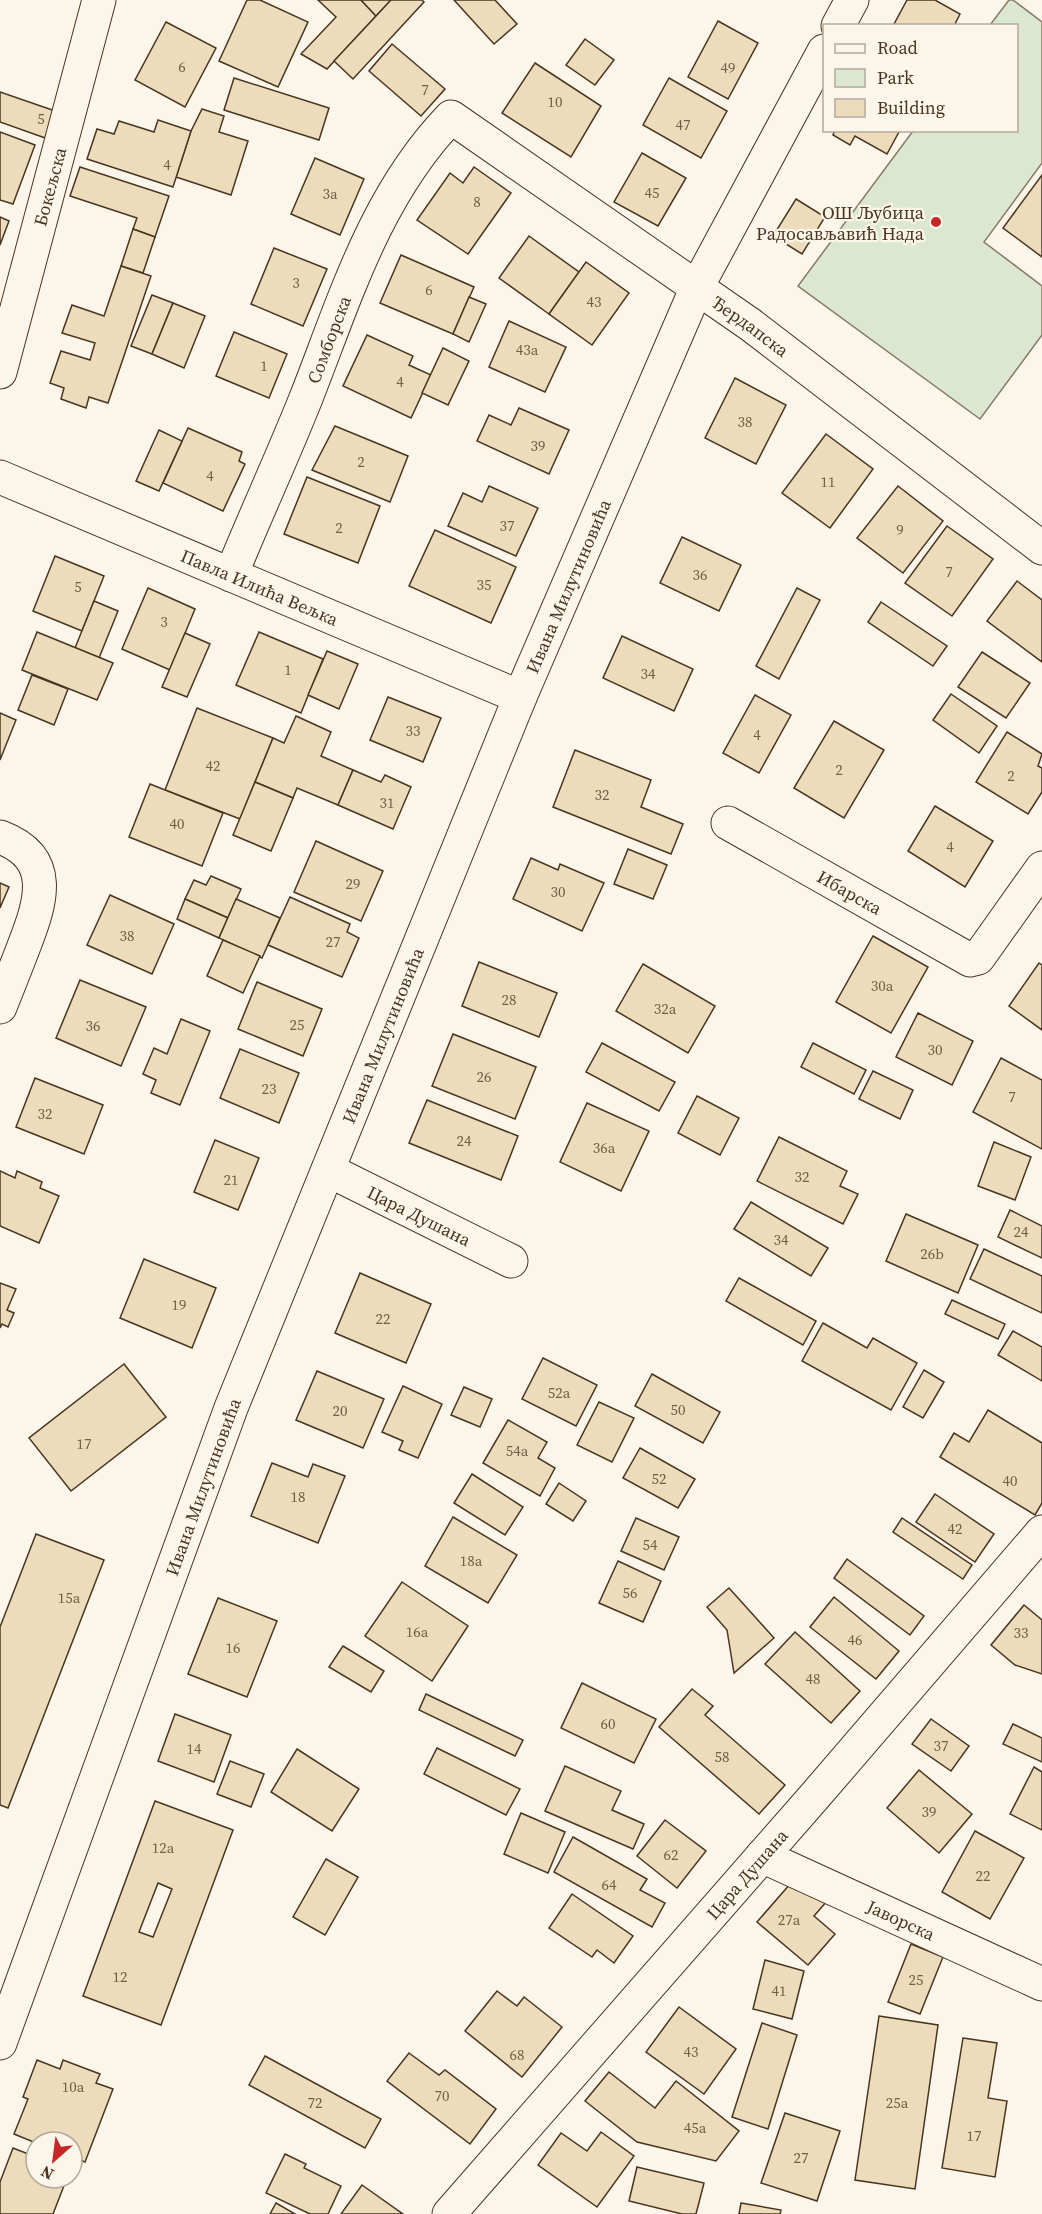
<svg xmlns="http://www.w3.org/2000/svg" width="1042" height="2214" font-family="'Source Serif 4',serif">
	<rect width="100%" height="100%" fill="#fbf6e9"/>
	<polygon fill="#dce7d0" stroke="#887966" stroke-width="1.5" points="1009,0 1013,0 1042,22 1042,163 984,242 1042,286 1042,335 980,419 798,286 913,131 1016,130 1016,26 990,25"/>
	<g fill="#ecdcbc" stroke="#4a3520" stroke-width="1.5" fill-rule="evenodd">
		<polygon points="247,0 260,0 308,22 278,87 219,61"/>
		<polygon points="318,0 361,0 376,16 327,69 301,54 336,17"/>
		<polygon points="361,0 391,0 376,16"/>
		<polygon points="391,0 422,0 424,2 353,79 334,61"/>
		<polygon points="454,0 495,0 517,24 494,44"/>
		<polygon points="907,0 935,0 960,14 954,26 893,26"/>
		<polygon points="718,21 758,43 728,99 688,77"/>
		<polygon points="166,22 216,48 185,107 135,80"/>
		<polygon points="585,39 614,60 595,85 566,65"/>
		<polygon points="392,44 445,89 421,116 369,71"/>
		<polygon points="535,63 601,106 571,157 502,113"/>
		<polygon points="234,78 329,108 319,140 224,110"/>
		<polygon points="669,78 727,111 701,158 643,125"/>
		<polygon points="0,92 58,112 48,139 0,122"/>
		<polygon points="202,109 224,116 219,132 248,141 231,195 176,177 191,131"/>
		<polygon points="158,120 191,131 173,187 87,159 97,129 114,134 119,121 154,132"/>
		<polygon points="835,130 900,130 887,154 855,136 850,145 833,135"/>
		<polygon points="0,132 35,145 13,204 0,200"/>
		<polygon points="642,153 686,178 658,226 614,202"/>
		<polygon points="315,158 364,179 340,235 291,214"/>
		<polygon points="80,167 169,196 155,237 133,229 137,218 70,196"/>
		<polygon points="474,167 511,193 468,254 417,220 450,173 463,183"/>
		<polygon points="1042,175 1042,257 1003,228"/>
		<polygon points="796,199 825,217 802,254 773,236"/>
		<polygon points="0,217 9,221 0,245"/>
		<polygon points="133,229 155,237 143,273 121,266"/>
		<polygon points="529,236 579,272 549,314 499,278"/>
		<polygon points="274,248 327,269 303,326 251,304"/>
		<polygon points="401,255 474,287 453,334 380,303"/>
		<polygon points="586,262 629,293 592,345 549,314"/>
		<polygon points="121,266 151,276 108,403 89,397 86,408 61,399 64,388 50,383 61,351 90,360 95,343 62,333 72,305 104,316"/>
		<polygon points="152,295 173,303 152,354 131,346"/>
		<polygon points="469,297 486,304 469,342 453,334"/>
		<polygon points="173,303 205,316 184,368 152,354"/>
		<polygon points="509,321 566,347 545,392 489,367"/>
		<polygon points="234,332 287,354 269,398 216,376"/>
		<polygon points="367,335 413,356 409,365 431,375 411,418 343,386"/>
		<polygon points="443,348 469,361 448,405 422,393"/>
		<polygon points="735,378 786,405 756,464 705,438"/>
		<polygon points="519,408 569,430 549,474 477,441 489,415 511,425"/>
		<polygon points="335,426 408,456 390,502 312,470"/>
		<polygon points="188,428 242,452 239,461 245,464 223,511 163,483"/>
		<polygon points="159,430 182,441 159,491 136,481"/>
		<polygon points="826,434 873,469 830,528 782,493"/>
		<polygon points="307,477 380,506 358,563 284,534"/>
		<polygon points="489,486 538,508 516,556 448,526 463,493 482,502"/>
		<polygon points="898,486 943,521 903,573 857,538"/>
		<polygon points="947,526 993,559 952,616 905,583"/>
		<polygon points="435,530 516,567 491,623 409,586"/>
		<polygon points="682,537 741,565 719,611 660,583"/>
		<polygon points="55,556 104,576 82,631 33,611"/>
		<polygon points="1017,581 1042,600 1042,662 987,621"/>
		<polygon points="148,588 195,609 170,670 122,649"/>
		<polygon points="797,588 820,600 779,679 756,666"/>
		<polygon points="94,601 118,611 99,658 75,648"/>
		<polygon points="881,602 947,646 933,666 868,622"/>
		<polygon points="37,632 113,663 97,700 22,670"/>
		<polygon points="259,632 323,659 301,713 236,685"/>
		<polygon points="185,633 210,644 187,697 162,687"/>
		<polygon points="622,636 693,669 674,711 603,678"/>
		<polygon points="327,651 358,664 339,709 308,695"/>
		<polygon points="982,652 1030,683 1006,718 958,687"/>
		<polygon points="32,675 68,689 54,725 18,710"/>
		<polygon points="951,694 997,726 979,753 933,720"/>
		<polygon points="755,695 791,715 759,773 723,753"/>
		<polygon points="388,697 441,718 423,762 370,740"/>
		<polygon points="197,708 273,738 240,819 165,790"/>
		<polygon points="0,713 16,720 0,760"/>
		<polygon points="296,716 331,732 321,756 353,770 338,805 297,788 293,798 255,782 273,738 284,743"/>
		<polygon points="834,721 884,750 844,818 794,788"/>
		<polygon points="1007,732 1042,754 1038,766 1042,768 1042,792 1028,814 976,782"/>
		<polygon points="575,750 651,780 641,807 683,824 671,854 553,807"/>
		<polygon points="353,770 381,782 385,775 411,787 393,829 338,805"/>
		<polygon points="255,782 293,798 271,851 233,835"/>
		<polygon points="150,784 223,813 202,866 129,837"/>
		<polygon points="935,806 993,841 965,887 908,851"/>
		<polygon points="316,841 383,871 361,921 294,892"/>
		<polygon points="628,849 667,865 653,899 614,884"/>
		<polygon points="531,858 558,870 560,864 604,883 582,931 513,899"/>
		<polygon points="211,876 241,889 228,918 185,899 194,880 206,885"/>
		<polygon points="0,883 9,887 0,908"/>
		<polygon points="110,895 174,924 152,974 87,945"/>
		<polygon points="290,897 350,924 347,932 359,938 342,977 268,945"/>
		<polygon points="185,899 228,918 219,938 177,919"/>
		<polygon points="236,899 280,918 262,958 219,938"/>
		<polygon points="873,936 928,967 891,1033 836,1002"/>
		<polygon points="223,940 260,956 243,993 207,976"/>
		<polygon points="479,962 557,993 539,1037 462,1006"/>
		<polygon points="1039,963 1042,965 1042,1030 1009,1006"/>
		<polygon points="643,964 715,1006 688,1053 616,1011"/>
		<polygon points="80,980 146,1007 121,1066 56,1038"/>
		<polygon points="257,982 322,1009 303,1056 238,1029"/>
		<polygon points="918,1013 973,1041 952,1085 896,1057"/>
		<polygon points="181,1019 210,1031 180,1105 151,1093 156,1080 143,1074 154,1048 167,1054"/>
		<polygon points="453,1034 536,1067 515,1119 432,1086"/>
		<polygon points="602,1043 675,1082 659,1111 586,1072"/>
		<polygon points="813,1043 866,1070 854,1094 801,1067"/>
		<polygon points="240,1049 299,1073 279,1123 220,1098"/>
		<polygon points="1001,1058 1042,1080 1042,1149 973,1112"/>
		<polygon points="873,1071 913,1090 900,1119 859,1099"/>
		<polygon points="35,1078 103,1105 84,1154 16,1127"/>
		<polygon points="697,1096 739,1118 720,1155 678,1133"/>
		<polygon points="427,1100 518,1136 501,1180 409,1143"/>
		<polygon points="587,1103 649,1131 621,1191 560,1162"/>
		<polygon points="779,1137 847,1171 840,1186 858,1194 843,1224 757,1181"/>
		<polygon points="215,1140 259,1158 238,1210 194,1192"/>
		<polygon points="994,1142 1031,1157 1015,1200 978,1186"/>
		<polygon points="0,1171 15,1178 17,1171 42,1182 40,1188 59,1196 39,1243 0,1226"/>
		<polygon points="751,1202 828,1248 811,1276 734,1229"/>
		<polygon points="1010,1210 1042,1226 1042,1258 998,1237"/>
		<polygon points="906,1214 978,1245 958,1293 886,1261"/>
		<polygon points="984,1249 1042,1276 1042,1313 970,1279"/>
		<polygon points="144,1259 216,1288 192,1348 120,1318"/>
		<polygon points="360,1273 431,1304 406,1363 335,1333"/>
		<polygon points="739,1278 816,1321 803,1345 726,1301"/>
		<polygon points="0,1283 16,1289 7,1310 14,1313 8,1327 2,1324 0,1328"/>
		<polygon points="952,1300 1005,1324 998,1339 945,1314"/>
		<polygon points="823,1323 867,1348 873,1338 917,1363 891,1410 802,1361"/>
		<polygon points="1013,1331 1042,1347 1042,1381 998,1355"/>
		<polygon points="543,1358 597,1385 576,1426 522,1399"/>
		<polygon points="124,1364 166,1417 71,1491 29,1438"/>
		<polygon points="924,1370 944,1382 923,1418 903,1407"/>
		<polygon points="317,1371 384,1399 363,1448 296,1420"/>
		<polygon points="652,1374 720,1412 703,1443 635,1406"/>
		<polygon points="403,1386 442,1404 418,1458 399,1450 403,1441 382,1432"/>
		<polygon points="464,1387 492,1399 480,1427 451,1415"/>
		<polygon points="599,1402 634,1418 612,1462 577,1445"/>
		<polygon points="988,1410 1042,1443 1042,1503 1035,1515 940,1457 954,1433 969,1442"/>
		<polygon points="508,1420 547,1442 538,1458 555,1468 540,1496 483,1463"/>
		<polygon points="640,1448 695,1479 678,1508 623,1478"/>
		<polygon points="272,1463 308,1477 313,1464 345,1476 318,1543 251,1516"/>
		<polygon points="472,1474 523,1507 505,1535 454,1503"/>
		<polygon points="559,1483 586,1501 573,1521 546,1504"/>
		<polygon points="935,1494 994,1534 975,1562 916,1522"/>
		<polygon points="453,1517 517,1555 488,1603 425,1566"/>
		<polygon points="636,1518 679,1537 664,1570 621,1551"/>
		<polygon points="902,1518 972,1565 963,1579 893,1532"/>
		<polygon points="36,1534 104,1560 8,1808 0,1805 0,1627"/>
		<polygon points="847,1559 924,1616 910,1635 834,1578"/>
		<polygon points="618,1561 661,1581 643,1622 599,1603"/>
		<polygon points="402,1582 468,1626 432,1681 365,1636"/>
		<polygon points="729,1588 774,1638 734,1673 727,1630 707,1607"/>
		<polygon points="834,1597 899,1651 876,1679 810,1627"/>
		<polygon points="218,1598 277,1621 247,1697 188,1674"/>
		<polygon points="1024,1605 1042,1620 1042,1674 1015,1665 991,1645"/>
		<polygon points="795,1632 860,1691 831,1723 765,1664"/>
		<polygon points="343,1646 384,1671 371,1692 329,1667"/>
		<polygon points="582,1683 656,1719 634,1763 561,1728"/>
		<polygon points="692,1689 713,1706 705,1715 785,1785 759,1814 659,1727"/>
		<polygon points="426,1694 523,1740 515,1756 419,1710"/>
		<polygon points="175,1714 231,1735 214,1782 158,1761"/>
		<polygon points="931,1719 969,1746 951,1771 912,1744"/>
		<polygon points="1013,1724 1042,1738 1042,1762 1003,1744"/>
		<polygon points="437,1748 520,1789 506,1815 424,1774"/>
		<polygon points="297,1749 359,1789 332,1831 271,1792"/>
		<polygon points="230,1761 264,1774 251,1807 217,1794"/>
		<polygon points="565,1766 621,1791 612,1810 644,1824 633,1849 545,1811"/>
		<polygon points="1034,1767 1042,1772 1042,1830 1010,1814"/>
		<polygon points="919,1770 972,1814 939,1853 887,1808"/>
		<path d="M155 1801 233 1830 161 2025 83 1996ZM158 1883 172 1889 153 1937 139 1932Z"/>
		<polygon points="521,1813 565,1832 548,1873 504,1854"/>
		<polygon points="665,1820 706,1851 677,1888 637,1856"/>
		<polygon points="975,1831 1024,1858 990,1919 942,1892"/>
		<polygon points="573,1837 647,1879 640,1890 665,1903 652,1927 554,1872"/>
		<polygon points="326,1859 358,1877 325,1935 293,1917"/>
		<polygon points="797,1876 827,1901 814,1916 835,1934 808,1965 757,1922"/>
		<polygon points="572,1894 633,1936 614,1963 597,1950 592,1957 549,1928"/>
		<polygon points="911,1944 943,1957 920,2014 888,2002"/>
		<polygon points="765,1960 804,1971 792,2019 753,2009"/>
		<polygon points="497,1991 517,2006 524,1997 562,2027 522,2077 465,2031"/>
		<polygon points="679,2007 736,2049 704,2094 646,2052"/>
		<polygon points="879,2016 938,2025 915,2189 855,2180"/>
		<polygon points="762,2023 797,2035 768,2129 732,2117"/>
		<polygon points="963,2038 997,2043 988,2098 1007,2101 995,2177 942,2168"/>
		<polygon points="409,2053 439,2075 445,2070 496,2109 470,2144 387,2081"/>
		<polygon points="265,2056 381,2119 365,2148 249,2085"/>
		<polygon points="37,2060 60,2069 63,2060 100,2074 96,2083 113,2089 85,2162 72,2157 72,2142 36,2143 14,2134 28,2099 23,2097"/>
		<polygon points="609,2072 655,2108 676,2081 739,2131 716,2161 637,2142 585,2101"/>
		<polygon points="785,2113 840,2131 817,2201 761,2183"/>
		<polygon points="601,2132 634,2156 597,2207 538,2165 561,2133 587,2151"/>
		<polygon points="13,2148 36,2157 36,2178 67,2178 53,2214 0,2214 0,2182"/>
		<polygon points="285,2154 306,2164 304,2168 341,2186 328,2214 310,2214 266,2193"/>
		<polygon points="637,2167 704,2183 696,2214 682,2214 629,2201"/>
		<polygon points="362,2185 403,2214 341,2214"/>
		<polygon points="276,2203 295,2214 270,2214"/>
		<polygon points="741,2203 781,2210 780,2214 739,2214"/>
	</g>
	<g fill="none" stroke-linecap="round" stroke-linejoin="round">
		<defs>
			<g id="minor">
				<polyline points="838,26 852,0"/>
				<path id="s1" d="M0 372 99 0"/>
				<path id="s2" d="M0 477 520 697"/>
				<path id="s3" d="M231 575C255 516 282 458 306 398 345 299 375 196 451 117L751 325 1042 548"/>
				<path id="s4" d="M728 823 970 960 978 958 981 954 1042 868"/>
				<path d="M0 837C56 858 41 902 24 946 16 967 8 987 0 1007"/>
				<path id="s5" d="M328 1170 511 1261"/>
				<path id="s6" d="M762 1856 1042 1984"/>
				<path id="s7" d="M0 2043 231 1408 520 697 697 287 824 51"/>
				<path id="s8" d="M449 2214 814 1797 1042 1532"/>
			</g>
		</defs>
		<use href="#minor" stroke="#4a3520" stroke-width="35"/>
		<use href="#minor" stroke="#fbf6e9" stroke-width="33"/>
	</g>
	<circle fill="#c62828" stroke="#fbf6e9" stroke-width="2" cx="936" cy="222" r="6"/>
	<g text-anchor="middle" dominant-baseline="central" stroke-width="4.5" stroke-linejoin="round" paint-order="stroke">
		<g font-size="15" fill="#725f47">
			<text x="182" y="66">6</text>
			<text x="728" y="67">49</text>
			<text x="425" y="89">7</text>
			<text x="555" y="101">10</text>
			<text x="41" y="118">5</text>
			<text x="683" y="124">47</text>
			<text x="167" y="164">4</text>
			<text x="652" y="192">45</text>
			<text x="330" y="193">3a</text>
			<text x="477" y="201">8</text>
			<text x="296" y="282">3</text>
			<text x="429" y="289">6</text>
			<text x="594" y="301">43</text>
			<text x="527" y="349">43a</text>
			<text x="264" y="365">1</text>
			<text x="400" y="381">4</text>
			<text x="745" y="421">38</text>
			<text x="538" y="445">39</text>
			<text x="361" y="461">2</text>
			<text x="210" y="475">4</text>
			<text x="828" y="481">11</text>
			<text x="507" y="525">37</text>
			<text x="339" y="527">2</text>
			<text x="900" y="529">9</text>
			<text x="949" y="571">7</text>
			<text x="700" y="574">36</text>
			<text x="484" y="584">35</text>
			<text x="78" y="586">5</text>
			<text x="164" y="621">3</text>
			<text x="288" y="669">1</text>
			<text x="648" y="673">34</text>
			<text x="413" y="730">33</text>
			<text x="757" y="734">4</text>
			<text x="213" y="765">42</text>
			<text x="839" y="769">2</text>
			<text x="1011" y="775">2</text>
			<text x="602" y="794">32</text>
			<text x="387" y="802">31</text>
			<text x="177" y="823">40</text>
			<text x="950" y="846">4</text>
			<text x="353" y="883">29</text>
			<text x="558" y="891">30</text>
			<text x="127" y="935">38</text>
			<text x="333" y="941">27</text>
			<text x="882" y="985">30a</text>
			<text x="509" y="999">28</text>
			<text x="665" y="1008">32a</text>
			<text x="297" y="1024">25</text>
			<text x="93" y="1025">36</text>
			<text x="935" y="1049">30</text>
			<text x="484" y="1076">26</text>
			<text x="269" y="1088">23</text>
			<text x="1012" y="1096">7</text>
			<text x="45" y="1113">32</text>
			<text x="464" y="1140">24</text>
			<text x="604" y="1147">36a</text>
			<text x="802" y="1176">32</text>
			<text x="231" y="1179">21</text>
			<text x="1021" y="1231">24</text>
			<text x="781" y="1239">34</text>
			<text x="932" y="1253">26b</text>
			<text x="179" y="1304">19</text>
			<text x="383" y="1318">22</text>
			<text x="559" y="1392">52a</text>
			<text x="678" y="1409">50</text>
			<text x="340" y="1410">20</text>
			<text x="84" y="1443">17</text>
			<text x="517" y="1450">54a</text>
			<text x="659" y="1478">52</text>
			<text x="1010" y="1480">40</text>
			<text x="298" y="1496">18</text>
			<text x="955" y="1528">42</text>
			<text x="650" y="1544">54</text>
			<text x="471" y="1560">18a</text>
			<text x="630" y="1592">56</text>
			<text x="69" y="1597">15a</text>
			<text x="417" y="1631">16a</text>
			<text x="1021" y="1632">33</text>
			<text x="855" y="1639">46</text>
			<text x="233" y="1647">16</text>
			<text x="813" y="1678">48</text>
			<text x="608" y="1723">60</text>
			<text x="941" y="1745">37</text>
			<text x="194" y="1748">14</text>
			<text x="722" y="1756">58</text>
			<text x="929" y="1811">39</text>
			<text x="163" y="1847">12a</text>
			<text x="671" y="1854">62</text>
			<text x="983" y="1875">22</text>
			<text x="609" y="1884">64</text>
			<text x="789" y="1919">27a</text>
			<text x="120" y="1976">12</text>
			<text x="916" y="1979">25</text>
			<text x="779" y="1990">41</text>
			<text x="691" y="2051">43</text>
			<text x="517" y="2054">68</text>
			<text x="73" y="2086">10a</text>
			<text x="442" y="2095">70</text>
			<text x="315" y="2102">72</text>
			<text x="897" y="2102">25a</text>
			<text x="695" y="2127">45a</text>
			<text x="974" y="2135">17</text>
			<text x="801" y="2157">27</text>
		</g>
		<g font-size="18" fill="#4a3520" stroke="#fbf6e9">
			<text stroke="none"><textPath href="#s1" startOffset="192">Бокељска</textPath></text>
			<text stroke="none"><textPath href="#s3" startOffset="876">Ђердапска</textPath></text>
			<text stroke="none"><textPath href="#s3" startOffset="255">Сомборска</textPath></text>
			<text stroke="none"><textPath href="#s7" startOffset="1564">Ивана Милутиновића</textPath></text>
			<text stroke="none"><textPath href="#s2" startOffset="282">Павла Илића Вељка</textPath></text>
			<text stroke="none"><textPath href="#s4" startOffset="140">Ибарска</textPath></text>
			<text stroke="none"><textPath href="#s7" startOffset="1078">Ивана Милутиновића</textPath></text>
			<text stroke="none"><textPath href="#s5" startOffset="102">Цара Душана</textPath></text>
			<text stroke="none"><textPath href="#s7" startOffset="592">Ивана Милутиновића</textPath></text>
			<text stroke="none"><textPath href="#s8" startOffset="452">Цара Душана</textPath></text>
			<text stroke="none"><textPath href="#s6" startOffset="153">Јаворска</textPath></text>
		</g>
		<g font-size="18" fill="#4a3520" stroke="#fbf6e9" text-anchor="end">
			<text x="924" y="212">ОШ Љубица<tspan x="924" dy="21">Радосављавић Нада</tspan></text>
		</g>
	</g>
	<rect x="823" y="24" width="195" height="108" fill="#fbf6e9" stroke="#b4a999" stroke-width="1.5"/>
	<rect x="835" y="44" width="30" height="9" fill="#fbf6e9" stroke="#b4a999" stroke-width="1.5"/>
	<text x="877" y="54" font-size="18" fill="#4a3520">Road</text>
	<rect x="835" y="69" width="30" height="18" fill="#dce7d0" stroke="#b4a999" stroke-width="1.5"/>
	<text x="877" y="84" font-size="18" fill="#4a3520">Park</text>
	<rect x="835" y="99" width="30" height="18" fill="#ecdcbc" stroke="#b4a999" stroke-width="1.5"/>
	<text x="877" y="114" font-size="18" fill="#4a3520">Building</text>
	<g transform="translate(54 2160) rotate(208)"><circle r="28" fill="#fbf6e9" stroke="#b4a999" stroke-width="1.5"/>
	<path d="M0-4.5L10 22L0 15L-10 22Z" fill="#c62828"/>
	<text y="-9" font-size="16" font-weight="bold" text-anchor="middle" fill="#4a3520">N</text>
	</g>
</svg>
